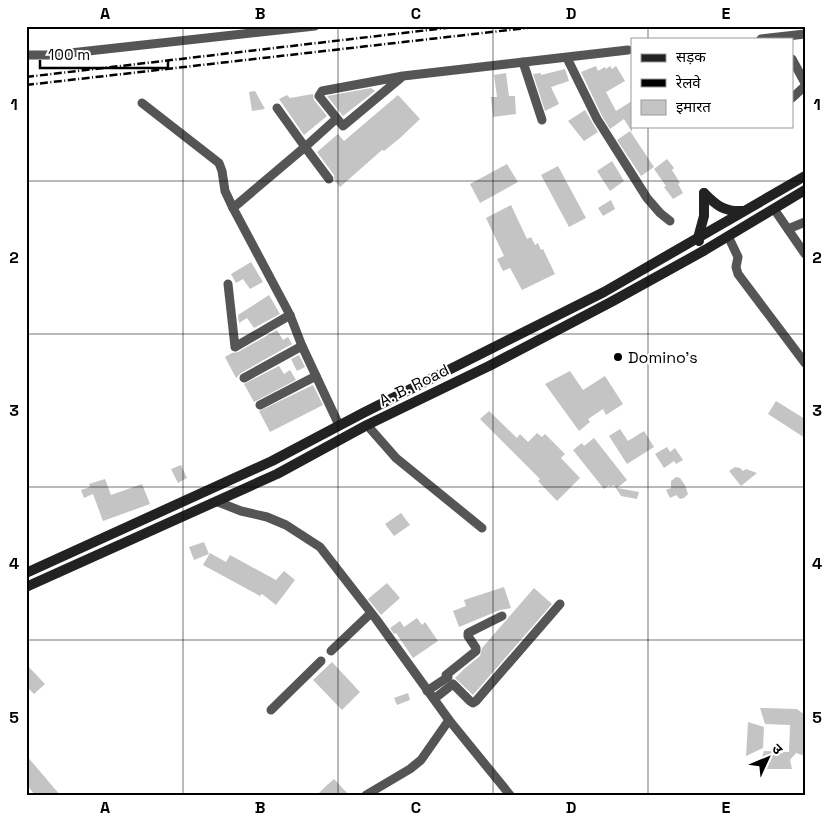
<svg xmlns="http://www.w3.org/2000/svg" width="831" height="821" font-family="'Space Grotesk','Noto Sans Devanagari',sans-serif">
	<rect width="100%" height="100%" fill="#fff"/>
	<g fill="#c4c4c4">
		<polygon points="596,66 598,71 605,67 606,69 610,66 612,69 616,66 625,81 606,92 616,111 632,101 632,132 624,119 610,129 602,116 581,72"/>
		<polygon points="565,69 569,81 551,87 559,104 545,111 533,74 541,73 541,75"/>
		<polygon points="506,73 509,96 515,96 516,114 493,117 491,97 497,97 494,75"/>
		<polygon points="371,88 375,91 343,116 327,96"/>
		<polygon points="255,91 265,109 252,111 249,92"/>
		<polygon points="313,94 314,100 327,116 304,135 279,99 287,95 290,98"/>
		<polygon points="398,95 420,119 400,138 384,151 382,150 340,187 335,181 334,175 317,152 338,134 344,141"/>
		<polygon points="585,110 598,132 584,141 568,121"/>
		<polygon points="630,131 654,167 641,176 617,140"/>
		<polygon points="667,159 674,168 672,170 680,183 678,184 683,193 673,199 664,187 666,186 654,169"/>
		<polygon points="612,161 624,181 610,191 597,171"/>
		<polygon points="507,164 518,182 480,203 470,184"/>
		<polygon points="558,166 586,218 569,227 541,175"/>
		<polygon points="611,200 615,209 603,216 598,208"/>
		<polygon points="511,205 527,239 531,237 535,245 538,243 541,250 543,249 555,274 522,290 510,268 503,271 497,259 504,256 486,218"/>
		<polygon points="251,262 263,282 250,289 243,279 236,283 231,274"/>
		<polygon points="269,295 280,314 254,328 247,318 239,323 238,315"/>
		<polygon points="277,330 283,340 288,337 292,344 241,373 236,378 225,357 232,353 238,352"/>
		<polygon points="299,355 305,367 297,371 291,359"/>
		<polygon points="279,366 284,374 290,370 296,380 254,402 244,384"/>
		<polygon points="570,371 583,390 605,376 623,404 606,415 603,409 588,419 590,422 579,431 545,384"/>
		<polygon points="313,385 323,405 270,432 259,411"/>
		<polygon points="776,401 805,419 805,438 768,414"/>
		<polygon points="489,411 517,438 520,434 528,442 537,433 542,437 545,434 565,454 561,458 580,478 557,501 538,481 540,479 480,419"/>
		<polygon points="620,429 628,441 644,431 654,447 627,464 609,436"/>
		<polygon points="594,438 627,480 617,488 639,492 637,499 621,496 614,485 610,487 609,485 604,489 573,450 582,443 584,446"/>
		<polygon points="667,447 670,452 675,448 683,460 676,464 674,461 664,468 655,454"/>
		<polygon points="181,465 187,478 178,483 171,469"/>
		<polygon points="735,467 740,468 743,471 746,469 757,473 741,486 729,471"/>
		<polygon points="676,477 680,478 685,485 688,494 684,498 680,499 676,495 670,498 666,490 671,488 671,481"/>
		<polygon points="105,479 111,495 142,484 150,504 103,521 93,494 84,498 81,490 90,487 89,484"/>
		<polygon points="401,513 410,525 394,536 385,524"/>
		<polygon points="204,542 209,554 194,560 189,547"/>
		<polygon points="210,553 226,562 230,555 276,580 284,571 295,580 276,605 262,594 260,596 203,565"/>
		<polygon points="387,583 400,598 381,615 368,599"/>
		<polygon points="504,587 511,608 500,610 459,627 453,611 466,606 464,600"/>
		<polygon points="534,588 552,604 473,695 455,678 464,669 480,656 482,648"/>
		<polygon points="417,618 422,625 425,622 438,641 413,658 396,633 394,634 390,628 400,621 404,627"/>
		<polygon points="332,662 360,692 342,710 313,680"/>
		<polygon points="26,664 45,684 34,694 26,686"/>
		<polygon points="408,693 410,700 397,705 394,698"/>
		<polygon points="760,708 797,709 805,715 805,756 796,753 790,760 792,769 758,769 764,751 789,752 790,725 765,724"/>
		<polygon points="748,722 764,727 763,748 746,756"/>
		<polygon points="26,755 60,795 35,795 26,784"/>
		<polygon points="334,779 349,795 317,795 326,786"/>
	</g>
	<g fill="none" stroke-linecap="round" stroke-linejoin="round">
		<g stroke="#555" stroke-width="9">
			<polyline points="761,39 805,34"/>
			<polyline points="26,55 52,55 315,26"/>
			<polyline points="567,58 597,119 647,198 660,213 670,221"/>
			<polyline points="792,59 805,83"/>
			<polyline points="523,62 542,120"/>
			<polyline points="403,76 322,91 319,96 343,126 403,76 628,50"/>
			<polyline points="792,98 805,86"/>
			<polyline points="142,103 219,163 222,171 225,191 233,208"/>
			<polyline points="277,108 305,147 233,208 290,315 302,346 339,425"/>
			<polyline points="329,179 305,147 336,119"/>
			<polyline points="774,209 805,254"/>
			<polyline points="788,229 805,222"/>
			<polyline points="728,236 738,257 736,267 738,274 805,363"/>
			<polyline points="228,284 235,347 290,315"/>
			<polyline points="244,378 302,346"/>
			<polyline points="260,405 316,376"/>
			<polyline points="367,425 396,458 482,528"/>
			<polyline points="218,502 241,511 267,517 286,525 320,547 376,619 449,720 510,795"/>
			<polyline points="331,651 371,613"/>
			<polyline points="427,691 448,677 446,675 476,651 476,648 468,636 468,633 502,616"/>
			<polyline points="434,699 453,684 470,701 473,703 476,701 560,604"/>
			<polyline points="271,710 321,661"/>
			<polyline points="366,795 410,769 421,760 449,720"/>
		</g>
		<g stroke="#222" stroke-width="10">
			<path d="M704 193C716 205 724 212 742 211"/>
			<polyline points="699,241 698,238 704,216 704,193"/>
			<polyline points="26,573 272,461 363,413 604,292 805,176"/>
			<polyline points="26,587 277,474 367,425 489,366 611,302 705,250 805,190"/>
		</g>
		<g stroke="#000" stroke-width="2.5" stroke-dasharray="8 2.5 1 2.5" stroke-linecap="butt">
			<polyline points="26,77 463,26"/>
			<polyline points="26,85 544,26"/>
		</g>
	</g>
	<path fill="none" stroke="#000" stroke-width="1" stroke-opacity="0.55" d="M183 26V795M338 26V795M493 26V795M648 26V39M648 126V795M26 181H805M26 334H805M26 487H805M26 640H805"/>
	<circle fill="#000" stroke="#fff" stroke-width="2" cx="618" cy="357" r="5"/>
	<g text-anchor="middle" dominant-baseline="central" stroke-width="4" stroke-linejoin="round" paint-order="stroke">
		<g font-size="16" fill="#000" stroke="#fff" text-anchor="start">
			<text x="628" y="357">Domino's</text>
		</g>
		<g font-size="16" fill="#000" stroke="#fff">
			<text transform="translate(414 385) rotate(-26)">A. B. Road</text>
		</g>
	</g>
	<rect width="831" height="821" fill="none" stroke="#ffffff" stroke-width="55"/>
	<rect x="631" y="38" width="162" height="90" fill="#ffffff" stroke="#999999"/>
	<rect x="641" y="54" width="25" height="8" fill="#222222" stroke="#999999"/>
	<text x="676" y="62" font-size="15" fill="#000000">सड़क</text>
	<rect x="641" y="79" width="25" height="8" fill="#000000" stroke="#999999"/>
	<text x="676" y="88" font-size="15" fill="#000000">रेलवे</text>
	<rect x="641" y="100" width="25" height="15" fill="#c4c4c4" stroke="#999999"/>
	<text x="676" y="112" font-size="15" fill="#000000">इमारत</text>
	<g transform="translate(768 758) rotate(46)" stroke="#ffffff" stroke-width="4" paint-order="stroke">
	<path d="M0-4L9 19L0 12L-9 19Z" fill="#000000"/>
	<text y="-8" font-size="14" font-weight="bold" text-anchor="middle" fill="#000000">उ</text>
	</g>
	<path d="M40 60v8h128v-8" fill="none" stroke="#000000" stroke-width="2.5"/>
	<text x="48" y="60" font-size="15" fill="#000000" stroke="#ffffff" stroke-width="4" paint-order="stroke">100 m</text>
	<rect x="28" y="28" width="776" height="766" fill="none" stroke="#000" stroke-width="2"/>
	<g font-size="16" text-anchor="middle" font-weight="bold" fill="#000">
		<text x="105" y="19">A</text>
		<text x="260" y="19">B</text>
		<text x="416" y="19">C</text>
		<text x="571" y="19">D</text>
		<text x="726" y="19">E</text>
		<text x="14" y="110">1</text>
		<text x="817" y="110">1</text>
		<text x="14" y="263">2</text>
		<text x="817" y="263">2</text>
		<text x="14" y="416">3</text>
		<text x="817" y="416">3</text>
		<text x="14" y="569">4</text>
		<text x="817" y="569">4</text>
		<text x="14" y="723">5</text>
		<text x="817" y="723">5</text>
		<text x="105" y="813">A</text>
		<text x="260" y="813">B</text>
		<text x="416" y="813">C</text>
		<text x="571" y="813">D</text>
		<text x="726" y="813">E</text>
	</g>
</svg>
